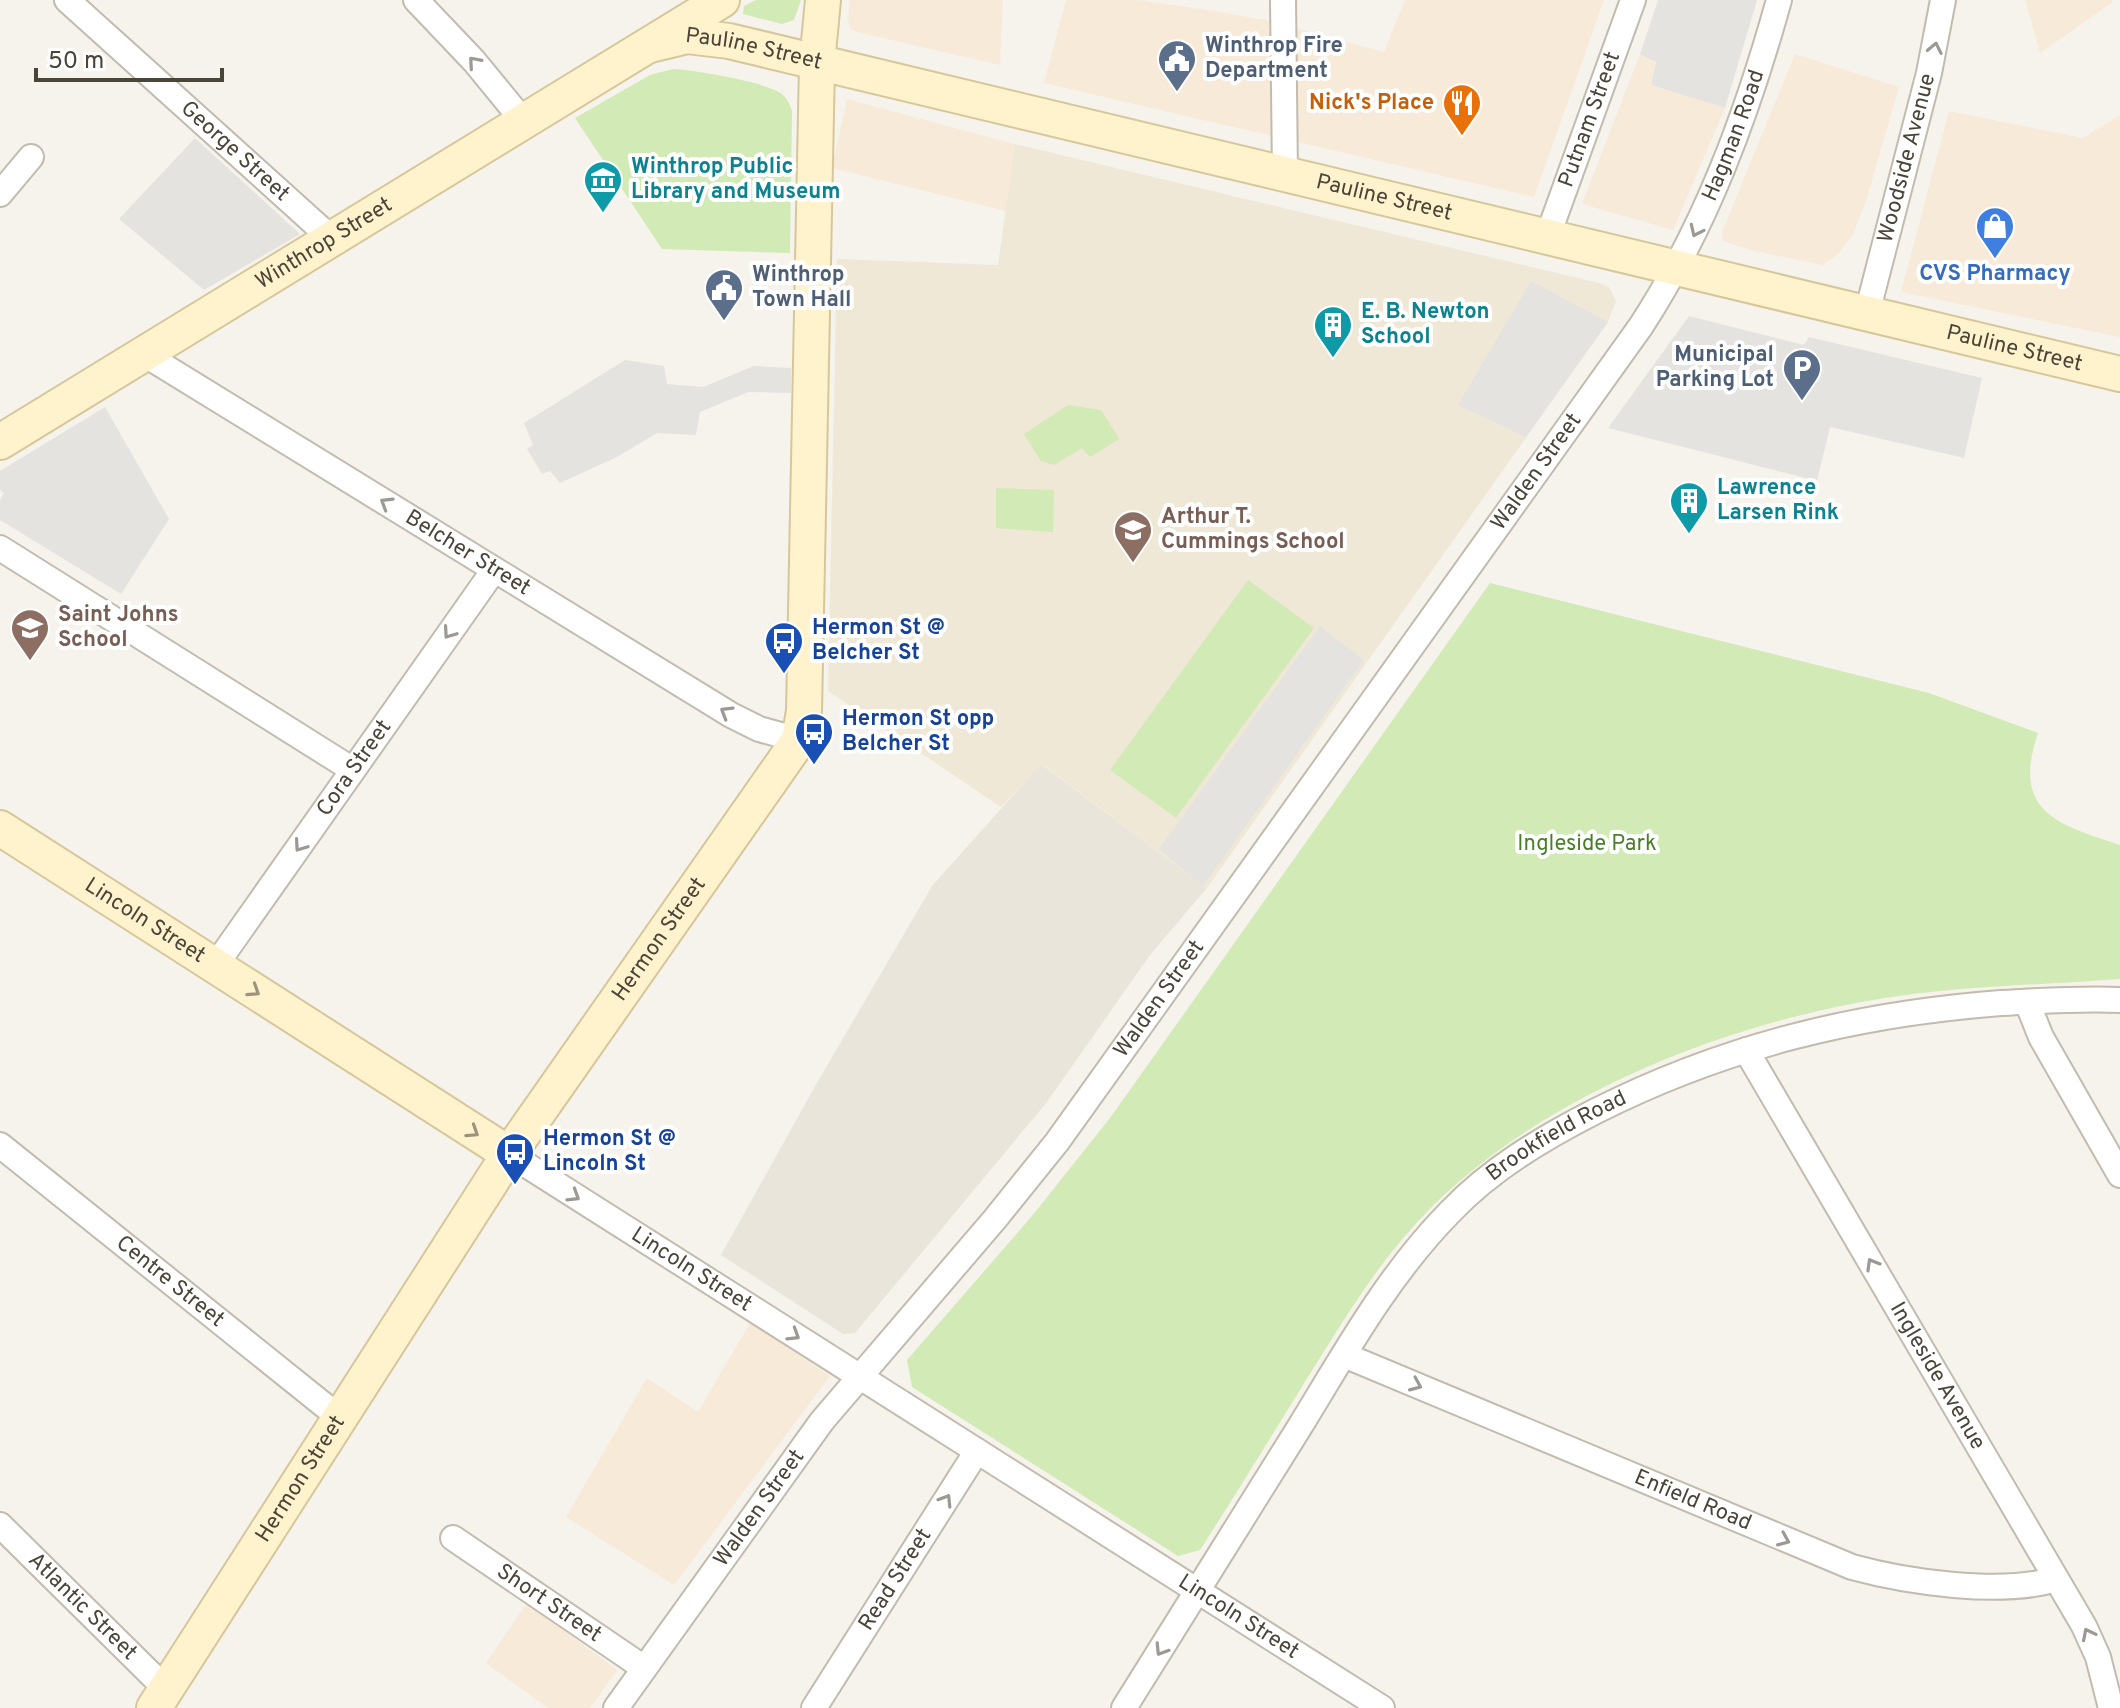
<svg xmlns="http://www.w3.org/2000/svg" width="2120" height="1708" font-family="Overpass,sans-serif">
	<rect width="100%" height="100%" fill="#f6f3ec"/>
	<polygon fill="#eae5da" points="1041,764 1207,888 1150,955 1047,1102 855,1333 843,1334 721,1255 814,1088 932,886"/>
	<g fill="#f7ead8">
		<polygon points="850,0 1003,0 1000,65 857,32 850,29 848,21"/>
		<polygon points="1066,0 1138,0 1214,11 1265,20 1384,52 1405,0 1604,0 1534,197 1044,83"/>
		<polygon points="2025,0 2111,0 2113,2 2040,53"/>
		<polygon points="1640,54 1656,62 1651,85 1725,108 1673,230 1582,204"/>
		<polygon points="1795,54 1899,87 1866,201 1853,234 1839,253 1823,265 1751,250 1723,241 1722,232"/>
		<polygon points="847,99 1015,144 1006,211 832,168"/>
		<polygon points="1949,111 2083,138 2120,115 2120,337 1901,292"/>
		<polygon points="750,1323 830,1376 674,1585 566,1517 647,1378 698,1412"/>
		<polygon points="527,1603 617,1670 590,1708 548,1708 486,1663"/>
	</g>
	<polygon fill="#efe8d6" points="1015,144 1599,283 1609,287 1616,301 1608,322 1207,888 1042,764 1001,807 828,691 837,259 998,265"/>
	<g fill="#d2eab5">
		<polygon points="756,0 801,0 794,20 782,24 743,14 744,6"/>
		<path d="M673 69C695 70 766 82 782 94 787 98 790 105 792 111L790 253 662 249 575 118 650 75Z"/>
		<polygon points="1068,405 1101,410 1119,439 1090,457 1082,448 1054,465 1041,461 1024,434"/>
		<polygon points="996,488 1054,490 1053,532 996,528"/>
		<polygon points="1248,580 1314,628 1176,818 1110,770"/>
		<path d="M1490 583 1929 693 2038 733C2011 812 2057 824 2120 845V979C2042 985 1962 986 1885 998 1718 1024 1515 1105 1405 1236 1367 1280 1337 1331 1306 1380 1271 1437 1236 1494 1200 1550L1178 1556 912 1387 907 1360 1032 1216 1110 1118Z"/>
	</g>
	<g fill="#e5e3e0">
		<polygon points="1658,0 1757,0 1725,108 1651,85 1656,62 1640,54"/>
		<polygon points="195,138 300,234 204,290 119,219"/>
		<polygon points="1531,281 1608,322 1526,437 1458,405"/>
		<polygon points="1689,316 1804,345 1809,337 1982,378 1964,458 1830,427 1817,481 1608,428"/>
		<polygon points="625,360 664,366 667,384 703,387 754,366 791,368 791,393 748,392 700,412 696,435 657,433 617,457 560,483 550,471 542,474 527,449 533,445 524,423"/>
		<polygon points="105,407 169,519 121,594 0,520 0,500 4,493 0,490 0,471"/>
		<polygon points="1320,626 1364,660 1203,886 1159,849"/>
	</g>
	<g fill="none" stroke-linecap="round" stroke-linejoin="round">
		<defs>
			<g id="street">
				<path id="s1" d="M67 0 332 239"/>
				<polyline points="416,0 474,61 524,122"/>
				<polyline points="1283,0 1285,175"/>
				<polyline points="0,194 31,157"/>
				<path id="s2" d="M1547 238 1633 0"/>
				<path id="s3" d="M1867 313 1929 73 1943 0"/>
				<path id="s4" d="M144 354 731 715 759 729 799 740"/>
				<polyline points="0,548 353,770"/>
				<path id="s5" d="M215 966 494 570"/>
				<polyline points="2027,1002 2041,1037 2120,1175"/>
				<path id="s6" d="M1746 1050 2084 1626 2098 1657 2111 1708"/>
				<path id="s7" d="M0 1145 340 1418"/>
				<path id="s8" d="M509 1154 1382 1708"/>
				<path id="s9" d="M1344 1355 1852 1567C1907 1582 2001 1596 2056 1579"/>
				<path id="s10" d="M0 1525 166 1689"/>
				<path id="s11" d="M453 1538 644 1668"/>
				<path id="s12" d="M616 1708 822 1421 995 1219 1057 1142 1641 326C1706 226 1747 115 1779 0"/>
				<path id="s13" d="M814 1708 977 1451"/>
				<path id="s14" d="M1124 1708C1182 1615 1241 1521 1299 1428 1345 1353 1388 1275 1450 1212 1491 1169 1543 1138 1596 1111 1725 1046 1857 1014 2001 1003 2041 1001 2081 998 2120 1000"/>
			</g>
			<g id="secondary">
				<path id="s15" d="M650 45 687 36 729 41 2120 374"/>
				<path id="s16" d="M0 442 722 0"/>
				<path id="s17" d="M0 828 509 1154"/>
				<path id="s18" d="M154 1708 509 1154 799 740 804 711 817 63 823 0"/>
			</g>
		</defs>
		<use href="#street" stroke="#c2bbae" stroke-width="28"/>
		<use href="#secondary" stroke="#d6c79b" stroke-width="38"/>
		<use href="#street" stroke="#fff" stroke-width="24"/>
		<use href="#secondary" stroke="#fff3cd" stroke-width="34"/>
	</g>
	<defs><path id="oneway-chevron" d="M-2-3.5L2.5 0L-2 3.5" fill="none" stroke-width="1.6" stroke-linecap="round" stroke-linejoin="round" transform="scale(2)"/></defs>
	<g stroke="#9c9892">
		<use href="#oneway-chevron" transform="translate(1935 48) rotate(-78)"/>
		<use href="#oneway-chevron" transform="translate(474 62) rotate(-131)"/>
		<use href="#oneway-chevron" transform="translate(1696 231) rotate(115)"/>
		<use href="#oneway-chevron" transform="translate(386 503) rotate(-148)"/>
		<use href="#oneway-chevron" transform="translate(449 633) rotate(125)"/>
		<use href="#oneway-chevron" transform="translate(726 712) rotate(-149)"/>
		<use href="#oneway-chevron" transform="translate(300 846) rotate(125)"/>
		<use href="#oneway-chevron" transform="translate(574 1196) rotate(32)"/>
		<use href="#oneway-chevron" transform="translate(1872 1264) rotate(-120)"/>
		<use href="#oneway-chevron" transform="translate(794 1335) rotate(32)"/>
		<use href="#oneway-chevron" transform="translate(1416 1385) rotate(23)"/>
		<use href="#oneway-chevron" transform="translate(946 1500) rotate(-58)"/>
		<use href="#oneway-chevron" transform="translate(1784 1540) rotate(23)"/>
		<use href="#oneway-chevron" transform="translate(2088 1634) rotate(-117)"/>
		<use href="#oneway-chevron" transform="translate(1161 1650) rotate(122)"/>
	</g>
	<g stroke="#9c937c">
		<use href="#oneway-chevron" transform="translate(254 991) rotate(33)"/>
		<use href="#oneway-chevron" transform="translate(473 1132) rotate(33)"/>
	</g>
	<defs>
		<symbol id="civic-pin" viewBox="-11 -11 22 30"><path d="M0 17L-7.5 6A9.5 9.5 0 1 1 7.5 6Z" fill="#5c6f8a" stroke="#fff"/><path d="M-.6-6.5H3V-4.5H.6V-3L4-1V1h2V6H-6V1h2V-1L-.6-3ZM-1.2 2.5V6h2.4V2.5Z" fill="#fff"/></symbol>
		<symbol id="restaurant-pin" viewBox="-11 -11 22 30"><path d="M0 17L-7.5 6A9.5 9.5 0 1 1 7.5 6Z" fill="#e8710a" stroke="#fff"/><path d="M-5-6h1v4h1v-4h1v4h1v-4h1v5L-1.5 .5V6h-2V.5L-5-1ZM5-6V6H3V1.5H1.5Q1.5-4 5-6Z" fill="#fff"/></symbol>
		<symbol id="museum-pin" viewBox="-11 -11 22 30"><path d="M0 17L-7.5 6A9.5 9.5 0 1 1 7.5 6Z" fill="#0f9aa8" stroke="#fff"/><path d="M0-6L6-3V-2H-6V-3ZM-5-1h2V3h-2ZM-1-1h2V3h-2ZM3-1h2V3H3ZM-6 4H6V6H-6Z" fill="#fff"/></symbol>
		<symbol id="shop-pin" viewBox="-11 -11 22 30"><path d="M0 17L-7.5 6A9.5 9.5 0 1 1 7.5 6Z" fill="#3f7fe0" stroke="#fff"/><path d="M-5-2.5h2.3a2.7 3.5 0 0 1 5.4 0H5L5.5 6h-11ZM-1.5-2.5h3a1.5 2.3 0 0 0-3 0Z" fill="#fff"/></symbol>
		<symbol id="building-pin" viewBox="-11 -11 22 30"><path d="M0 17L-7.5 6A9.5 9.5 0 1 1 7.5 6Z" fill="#0f9aa8" stroke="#fff"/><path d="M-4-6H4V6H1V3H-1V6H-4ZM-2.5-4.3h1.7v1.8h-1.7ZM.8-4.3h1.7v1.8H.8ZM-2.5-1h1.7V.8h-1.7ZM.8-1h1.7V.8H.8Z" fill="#fff"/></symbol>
		<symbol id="parking-pin" viewBox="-11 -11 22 30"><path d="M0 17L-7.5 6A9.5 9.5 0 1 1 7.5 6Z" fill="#5c6f8a" stroke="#fff"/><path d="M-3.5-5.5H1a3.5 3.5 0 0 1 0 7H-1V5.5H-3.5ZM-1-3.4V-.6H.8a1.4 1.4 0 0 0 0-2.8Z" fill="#fff"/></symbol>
		<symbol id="school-pin" viewBox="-11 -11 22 30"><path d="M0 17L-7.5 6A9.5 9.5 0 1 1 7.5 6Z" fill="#8d6e63" stroke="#fff"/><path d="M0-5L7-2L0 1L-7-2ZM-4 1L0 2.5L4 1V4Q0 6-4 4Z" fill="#fff"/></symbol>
		<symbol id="bus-pin" viewBox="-11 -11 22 30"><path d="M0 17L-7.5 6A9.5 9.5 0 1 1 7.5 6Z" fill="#1a4fb4" stroke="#fff"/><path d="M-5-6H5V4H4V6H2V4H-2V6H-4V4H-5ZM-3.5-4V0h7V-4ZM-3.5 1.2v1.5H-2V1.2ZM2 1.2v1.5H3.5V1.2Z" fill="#fff"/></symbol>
	</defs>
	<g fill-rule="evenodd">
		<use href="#civic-pin" x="1155" y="37" width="44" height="60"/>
		<use href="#restaurant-pin" x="1440" y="81" width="44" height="60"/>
		<use href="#museum-pin" x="581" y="158" width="44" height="60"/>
		<use href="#shop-pin" x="1973" y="204" width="44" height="60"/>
		<use href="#civic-pin" x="702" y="266" width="44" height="60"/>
		<use href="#building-pin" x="1311" y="303" width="44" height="60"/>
		<use href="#parking-pin" x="1780" y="346" width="44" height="60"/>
		<use href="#building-pin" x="1667" y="479" width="44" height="60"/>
		<use href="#school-pin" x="1111" y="508" width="44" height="60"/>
		<use href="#school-pin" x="8" y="606" width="44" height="60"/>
		<use href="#bus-pin" x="762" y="619" width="44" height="60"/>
		<use href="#bus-pin" x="792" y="710" width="44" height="60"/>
		<use href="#bus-pin" x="493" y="1130" width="44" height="60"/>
	</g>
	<g text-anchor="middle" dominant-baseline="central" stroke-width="8" stroke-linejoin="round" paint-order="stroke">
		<g font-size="22" font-weight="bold" fill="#4e5e75" stroke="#fff" text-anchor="start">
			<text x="1205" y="46">Winthrop Fire<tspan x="1205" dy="25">Department</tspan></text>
			<text x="752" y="275">Winthrop<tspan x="752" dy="25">Town Hall</tspan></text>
			<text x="1774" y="355" text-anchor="end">Municipal<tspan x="1774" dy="25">Parking Lot</tspan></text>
		</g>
		<g font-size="22" fill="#4b4439" stroke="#fff">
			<text stroke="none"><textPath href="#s15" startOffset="106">Pauline Street</textPath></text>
			<text stroke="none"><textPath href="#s2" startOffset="126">Putnam Street</textPath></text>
			<text stroke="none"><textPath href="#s12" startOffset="1934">Hagman Road</textPath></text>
			<text stroke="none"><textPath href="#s1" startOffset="226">George Street</textPath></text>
			<text stroke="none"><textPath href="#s3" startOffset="160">Woodside Avenue</textPath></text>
			<text stroke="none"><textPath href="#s15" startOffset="754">Pauline Street</textPath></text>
			<text stroke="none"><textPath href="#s16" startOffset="380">Winthrop Street</textPath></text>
			<text stroke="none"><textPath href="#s15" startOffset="1402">Pauline Street</textPath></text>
			<text stroke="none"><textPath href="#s12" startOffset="1542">Walden Street</textPath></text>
			<text stroke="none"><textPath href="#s4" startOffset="380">Belcher Street</textPath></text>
			<text stroke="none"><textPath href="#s5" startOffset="242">Cora Street</textPath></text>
			<text stroke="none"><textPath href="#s17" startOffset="172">Lincoln Street</textPath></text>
			<text stroke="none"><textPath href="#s18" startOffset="920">Hermon Street</textPath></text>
			<text stroke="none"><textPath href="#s12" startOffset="894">Walden Street</textPath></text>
			<text stroke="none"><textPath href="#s14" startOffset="726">Brookfield Road</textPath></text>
			<text stroke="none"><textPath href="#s8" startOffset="216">Lincoln Street</textPath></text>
			<text stroke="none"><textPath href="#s7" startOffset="218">Centre Street</textPath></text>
			<text stroke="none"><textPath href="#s6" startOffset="378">Ingleside Avenue</textPath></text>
			<text stroke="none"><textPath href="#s18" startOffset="272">Hermon Street</textPath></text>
			<text stroke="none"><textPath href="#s9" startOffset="378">Enfield Road</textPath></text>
			<text stroke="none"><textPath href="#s12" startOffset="246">Walden Street</textPath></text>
			<text stroke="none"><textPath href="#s13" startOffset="152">Read Street</textPath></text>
			<text stroke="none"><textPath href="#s11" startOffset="116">Short Street</textPath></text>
			<text stroke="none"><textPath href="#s10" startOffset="116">Atlantic Street</textPath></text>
			<text stroke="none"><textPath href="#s8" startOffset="864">Lincoln Street</textPath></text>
		</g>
		<g font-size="22" font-weight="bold" fill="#c56008" stroke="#fff" text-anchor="end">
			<text x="1434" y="103">Nick's Place</text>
		</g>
		<g font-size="22" font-weight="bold" fill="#0d838f" stroke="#fff" text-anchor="start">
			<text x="631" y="167">Winthrop Public<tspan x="631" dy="25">Library and Museum</tspan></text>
			<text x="1361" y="312">E. B. Newton<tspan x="1361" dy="25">School</tspan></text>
			<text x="1717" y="488">Lawrence<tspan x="1717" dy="25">Larsen Rink</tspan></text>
		</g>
		<g font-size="22" font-weight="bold" fill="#366cbe" stroke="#fff">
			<text x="1995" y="274">CVS Pharmacy</text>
		</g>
		<g font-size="22" font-weight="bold" fill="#785e54" stroke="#fff" text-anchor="start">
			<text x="1161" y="517">Arthur T.<tspan x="1161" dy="25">Cummings School</tspan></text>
			<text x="58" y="615">Saint Johns<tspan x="58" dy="25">School</tspan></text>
		</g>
		<g font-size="22" font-weight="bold" fill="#164399" stroke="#fff" text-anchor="start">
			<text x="812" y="628">Hermon St @<tspan x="812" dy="25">Belcher St</tspan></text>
			<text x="842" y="719">Hermon St opp<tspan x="842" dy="25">Belcher St</tspan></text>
			<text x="543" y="1139">Hermon St @<tspan x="543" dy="25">Lincoln St</tspan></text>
		</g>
		<g font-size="22" fill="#4a7f2a" stroke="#fff">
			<text x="1587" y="844">Ingleside Park</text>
		</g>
	</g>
	<path d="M36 68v12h186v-12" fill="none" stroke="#4b4439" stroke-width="4"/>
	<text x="48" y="68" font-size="24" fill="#4b4439" stroke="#ffffff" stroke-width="6" paint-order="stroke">50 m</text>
</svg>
